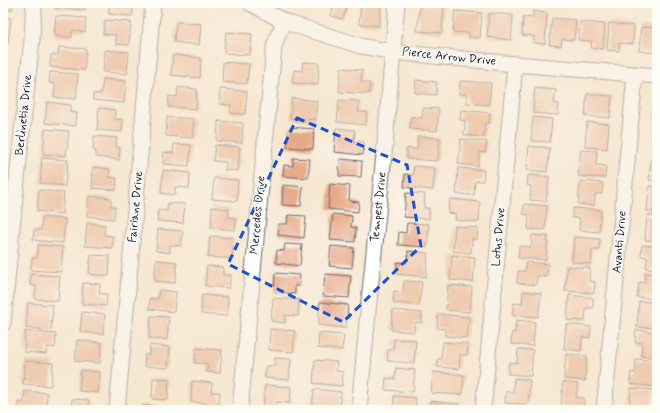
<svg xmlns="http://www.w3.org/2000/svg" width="660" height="413" font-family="Mynerve,sans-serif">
	<rect width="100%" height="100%" fill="#fdfcf7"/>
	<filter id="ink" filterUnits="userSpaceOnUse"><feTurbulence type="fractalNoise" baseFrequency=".025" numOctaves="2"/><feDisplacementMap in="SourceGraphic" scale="8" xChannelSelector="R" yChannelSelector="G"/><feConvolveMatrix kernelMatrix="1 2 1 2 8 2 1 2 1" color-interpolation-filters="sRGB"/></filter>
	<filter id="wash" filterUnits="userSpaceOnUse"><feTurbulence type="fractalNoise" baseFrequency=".012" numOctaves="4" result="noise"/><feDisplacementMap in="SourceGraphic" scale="16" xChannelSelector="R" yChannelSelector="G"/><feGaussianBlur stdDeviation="0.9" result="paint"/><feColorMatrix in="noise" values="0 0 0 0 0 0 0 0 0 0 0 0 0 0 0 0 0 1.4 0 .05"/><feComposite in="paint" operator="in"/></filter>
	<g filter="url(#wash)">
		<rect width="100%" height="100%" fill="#f6e7d1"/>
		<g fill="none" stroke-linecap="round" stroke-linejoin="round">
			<polyline stroke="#61b0db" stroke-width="3" points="587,3 657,9"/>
		</g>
		<g id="blocks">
			<g fill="#e7aa88">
				<polygon points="3,3 12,3 12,10 3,9"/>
				<polygon points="56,3 86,3 85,10 55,8"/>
				<polygon points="109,3 134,3 132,16 109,14"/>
				<polygon points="302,3 318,3 317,7"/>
				<polygon points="326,3 348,3 343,19 331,16 333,8 326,6"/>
				<polygon points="361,3 381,3 379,26 359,24"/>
				<polygon points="420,5 444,7 442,33 417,31"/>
				<polygon points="455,11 482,13 480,38 469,37 469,33 453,32"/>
				<polygon points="533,11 547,13 545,44 534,43 534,36 522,35 523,17 533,18"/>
				<polygon points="489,13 513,15 511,40 487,37"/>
				<polygon points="56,16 86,18 85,32 73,30 72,37 54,36"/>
				<polygon points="3,17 11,18 8,44 3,44"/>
				<polygon points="552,18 576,20 574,40 562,39 561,46 549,45"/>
				<polygon points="105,20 131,22 129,45 116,44 116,35 103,34"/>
				<polygon points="176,22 201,24 199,45 174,42"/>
				<polygon points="580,22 605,24 603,49 591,48 592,41 578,40"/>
				<polygon points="609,23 634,26 633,44 619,43 619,51 607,50"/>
				<polygon points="641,27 657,28 657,53 639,51"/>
				<polygon points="226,32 252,34 250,55 224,53"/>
				<polygon points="59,47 86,49 84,70 50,67 51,55 58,55"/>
				<polygon points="3,49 7,50 5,72 3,72"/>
				<polygon points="105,50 129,52 127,74 103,72"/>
				<polygon points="173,55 201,58 200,78 171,75"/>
				<polygon points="223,62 249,64 247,84 222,82"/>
				<polygon points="303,62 319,63 318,85 292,83 294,70 302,71"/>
				<polygon points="341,68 362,70 361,82 370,83 369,94 339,92"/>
				<polygon points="50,72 78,74 76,99 54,97 55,84 49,83"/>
				<polygon points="3,78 6,78 5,90 3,90"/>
				<polygon points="103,79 126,81 124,103 93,100 93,94 101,94"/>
				<polygon points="416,80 437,82 436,95 415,93"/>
				<polygon points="460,81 491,83 489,105 467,103 467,95 459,94"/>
				<polygon points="178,87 197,89 196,109 168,107 169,96 177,97"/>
				<polygon points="535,88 556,90 554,103 559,104 558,115 533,113"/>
				<polygon points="220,89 247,91 245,114 230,113 231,105 219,104"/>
				<polygon points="587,94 612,96 610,118 585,116"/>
				<polygon points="292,98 317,101 315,120 290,118"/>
				<polygon points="339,100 359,101 358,112 367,112 366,125 337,122"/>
				<polygon points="47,102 71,105 70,112 77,113 76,126 45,123"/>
				<polygon points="656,107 657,107 657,124 654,124"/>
				<polygon points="99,108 115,110 114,119 123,120 122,132 97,130"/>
				<polygon points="423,108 439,109 437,131 410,129 411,117 422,118"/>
				<polygon points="461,110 490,113 489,124 485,123 484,137 464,135 465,121 460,120"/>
				<polygon points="167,117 194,119 192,138 166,136"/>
				<polygon points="533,117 552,119 550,142 531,141"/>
				<polygon points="218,121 243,123 242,143 217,141"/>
				<polygon points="587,122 609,124 607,149 585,147"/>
				<polygon points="289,127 314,129 313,149 287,147"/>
				<polygon points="336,128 355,130 354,141 364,142 363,155 334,152"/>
				<polygon points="45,129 69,131 66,156 43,154"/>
				<polygon points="654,129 657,129 657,153 652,153"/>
				<polygon points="94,136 117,138 116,147 120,148 119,160 96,157 96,151 93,150"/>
				<polygon points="418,136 440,138 438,161 407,159 407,148 417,149"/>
				<polygon points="461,139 487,142 485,153 480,152 478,166 458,164"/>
				<polygon points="174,144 191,145 189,166 163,164 164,152 173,153"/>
				<polygon points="215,145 240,147 238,171 225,170 226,162 213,161"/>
				<polygon points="529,146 550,148 547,172 527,170"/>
				<polygon points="581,150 597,151 596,165 606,166 605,178 578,176"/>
				<polygon points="42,158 68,160 65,186 40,183"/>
				<polygon points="293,158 310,159 308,178 283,176 284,165 293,166"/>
				<polygon points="340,159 362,161 361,177 339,176"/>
				<polygon points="651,159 657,160 657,181 649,180"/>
				<polygon points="414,166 435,168 433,190 404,187 405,174 413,175"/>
				<polygon points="93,167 110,169 109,177 117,178 116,190 92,188"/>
				<polygon points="458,168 484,170 483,181 475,181 474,195 456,194"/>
				<polygon points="163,170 190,173 189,188 175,187 175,195 161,193"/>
				<polygon points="528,175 549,177 546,201 530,200 531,186 527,185"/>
				<polygon points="214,178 238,180 237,201 212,199"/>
				<polygon points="580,181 603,183 602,194 595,194 594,206 578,204"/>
				<polygon points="330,184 350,186 349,201 359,202 358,212 328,209"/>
				<polygon points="283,185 303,187 301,206 282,205"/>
				<polygon points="649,186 657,187 657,212 647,211"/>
				<polygon points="39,190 64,193 62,214 37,211"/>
				<polygon points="406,193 425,194 424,208 429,208 429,219 404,217"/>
				<polygon points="89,196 111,198 111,206 115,206 114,219 87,216"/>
				<polygon points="450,199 480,202 479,222 455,220 456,214 448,213"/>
				<polygon points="168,203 185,204 183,223 157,221 158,210 167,211"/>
				<polygon points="524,204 547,206 545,230 528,229 529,215 523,214"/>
				<polygon points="212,207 229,209 228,217 236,218 235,230 211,228"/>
				<polygon points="573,208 601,210 599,232 579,230 580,218 572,218"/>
				<polygon points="333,214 352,216 351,227 356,228 355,242 330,240"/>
				<polygon points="288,215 306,216 304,238 278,235 279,224 287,224"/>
				<polygon points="647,215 657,216 657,241 645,240"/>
				<polygon points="42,217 65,219 63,243 33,240 34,230 41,230"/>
				<polygon points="87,223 105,225 104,235 113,236 112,248 85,246"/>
				<polygon points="407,223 429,224 427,247 398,245 399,232 406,233"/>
				<polygon points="455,226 478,228 477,239 472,239 471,253 453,251"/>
				<polygon points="158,229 183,231 181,246 170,245 170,253 156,251"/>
				<polygon points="532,235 548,236 546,260 518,258 519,246 531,247"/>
				<polygon points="210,236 233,238 232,259 208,257"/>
				<polygon points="574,237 600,239 599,250 592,250 591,264 572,262"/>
				<polygon points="285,244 302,245 300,266 276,263 277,250 284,251"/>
				<polygon points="38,245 63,247 61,272 31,270 32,258 37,258"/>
				<polygon points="642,245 657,246 657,269 646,268 647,257 641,256"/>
				<polygon points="331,246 354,248 352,268 329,266"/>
				<polygon points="408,251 428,253 426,277 396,274 397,262 407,263"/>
				<polygon points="91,255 110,256 109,276 89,274"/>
				<polygon points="452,255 475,257 473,282 450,280"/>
				<polygon points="156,260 177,262 175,283 154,281"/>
				<polygon points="526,262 548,264 547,277 537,276 536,285 517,283 518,271 525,271"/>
				<polygon points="207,266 223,267 223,275 231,275 229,288 205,286"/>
				<polygon points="567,266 590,268 589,281 595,282 594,293 565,291"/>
				<polygon points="275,273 300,275 299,286 295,286 295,294 274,292"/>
				<polygon points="645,273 657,274 657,299 637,297 639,282 645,283"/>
				<polygon points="31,274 60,276 58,301 35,299 36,286 30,285"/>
				<polygon points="325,274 351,276 349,298 323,296"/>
				<polygon points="404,281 422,282 419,305 393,303 394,291 403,292"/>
				<polygon points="83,283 100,284 99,294 107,294 106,306 82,304"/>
				<polygon points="448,285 472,287 470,312 446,310"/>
				<polygon points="159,290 176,292 174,312 149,309 150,298 158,299"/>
				<polygon points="523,291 541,293 538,317 512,315 514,303 522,304"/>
				<polygon points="202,295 228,297 227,316 201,314"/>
				<polygon points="569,295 593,298 593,308 586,308 585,321 567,320"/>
				<polygon points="273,298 299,300 298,316 285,315 285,323 271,321"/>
				<polygon points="639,301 657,303 657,328 637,327"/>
				<polygon points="320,302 348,305 346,328 318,325"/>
				<polygon points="28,303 53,305 51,330 26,328"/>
				<polygon points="393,310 422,313 422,323 415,322 414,332 391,330"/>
				<polygon points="82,312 105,314 103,334 80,332"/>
				<polygon points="438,314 469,317 467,338 445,336 445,329 437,328"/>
				<polygon points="151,316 169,317 167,340 149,338"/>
				<polygon points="516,320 535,322 533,346 511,344 512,332 515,333"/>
				<polygon points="566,324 591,327 590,338 582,337 581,351 564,349"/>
				<polygon points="270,329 295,331 293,352 269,350"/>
				<polygon points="636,330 657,332 657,358 641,356 642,343 635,342"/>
				<polygon points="25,331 56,334 55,348 47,347 46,354 24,352"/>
				<polygon points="319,333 344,335 342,350 318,348"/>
				<polygon points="394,339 416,340 414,363 387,361 388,350 393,350"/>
				<polygon points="77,340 102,343 100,363 75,361"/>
				<polygon points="443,342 468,344 467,355 460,355 459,369 437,367 438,359 441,359"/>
				<polygon points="150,345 170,347 168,368 144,366 145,354 149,355"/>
				<polygon points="196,348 222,350 220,373 207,372 208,364 194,363"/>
				<polygon points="518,349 533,350 531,376 508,374 509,362 517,363"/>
				<polygon points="566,354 587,356 585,381 564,379"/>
				<polygon points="275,358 291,359 289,380 265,378 266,366 274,366"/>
				<polygon points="636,359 657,361 657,387 630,384 631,372 635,373"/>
				<polygon points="315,360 337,362 336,371 343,372 342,386 313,383"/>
				<polygon points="25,361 53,363 51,386 23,384"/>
				<polygon points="396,368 415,370 413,392 385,390 386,378 395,379"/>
				<polygon points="81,370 100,372 98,393 79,391"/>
				<polygon points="433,372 464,375 462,395 431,393"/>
				<polygon points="153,378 169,379 168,400 152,399"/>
				<polygon points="514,378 530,380 528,404 505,403 506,391 513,392"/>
				<polygon points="192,381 212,383 211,392 220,392 219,404 191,402"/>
				<polygon points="563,382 578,384 576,397 584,398 583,410 561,408"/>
				<polygon points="265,385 291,387 290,403 277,402 276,408 263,407"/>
				<polygon points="631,388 654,390 653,405 657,406 657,410 629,410"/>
				<polygon points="314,389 341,392 339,410 312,410"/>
				<polygon points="25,391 47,393 46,410 18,410 18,402 23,403"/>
				<polygon points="394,396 416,398 415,410 393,410"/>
				<polygon points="72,399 89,400 88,410 71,410"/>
				<polygon points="430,401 460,404 460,410 429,410"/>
				<polygon points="142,405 167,407 166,410 142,410"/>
				<polygon points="512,407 528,409 528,410 512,410"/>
			</g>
		</g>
	</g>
	<g filter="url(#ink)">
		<use href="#blocks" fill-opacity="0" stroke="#6c6770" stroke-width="1"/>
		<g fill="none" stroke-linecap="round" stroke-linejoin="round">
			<defs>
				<g id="minor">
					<polyline points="250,3 285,22 361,46 393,52 515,64 657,76"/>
					<polyline points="3,323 14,208 32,39 34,3"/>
					<polyline points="117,410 141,144 153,3"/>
					<polyline points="240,410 274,47 278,35 285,22"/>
					<polyline points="359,410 369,301 384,155 397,3"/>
					<polyline points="483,410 515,64"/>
					<polyline points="604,410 635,75"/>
				</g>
			</defs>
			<use href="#minor" stroke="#6c6770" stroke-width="17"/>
			<use href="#minor" stroke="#fff" stroke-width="15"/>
		</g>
	</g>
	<path d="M0 0H660V413H0ZM297 118 407 165 421 246 343 322 228 264Z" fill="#f6e7d1" fill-opacity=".55" fill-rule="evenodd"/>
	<path fill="none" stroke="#1d4ed8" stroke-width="3" stroke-dasharray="8 5" stroke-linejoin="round" d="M297 118 407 165 421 246 343 322 228 264Z"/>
	<g text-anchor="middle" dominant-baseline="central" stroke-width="3" stroke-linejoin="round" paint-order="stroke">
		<g font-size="12" fill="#22223b" stroke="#fdfcf7">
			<text transform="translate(449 57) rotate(6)">Pierce Arrow Drive</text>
			<text transform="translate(24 115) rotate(-84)">Berlinetia Drive</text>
			<text transform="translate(136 207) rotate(-85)">Fairlane Drive</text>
			<text transform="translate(379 207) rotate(-84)">Tempest Drive</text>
			<text transform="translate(258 215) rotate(-85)">Mercedes Drive</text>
			<text transform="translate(499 237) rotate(-85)">Lotus Drive</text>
			<text transform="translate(620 242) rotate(-85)">Avanti Drive</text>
		</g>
	</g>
	<rect width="660" height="413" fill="none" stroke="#fdfcf7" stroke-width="16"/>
</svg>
